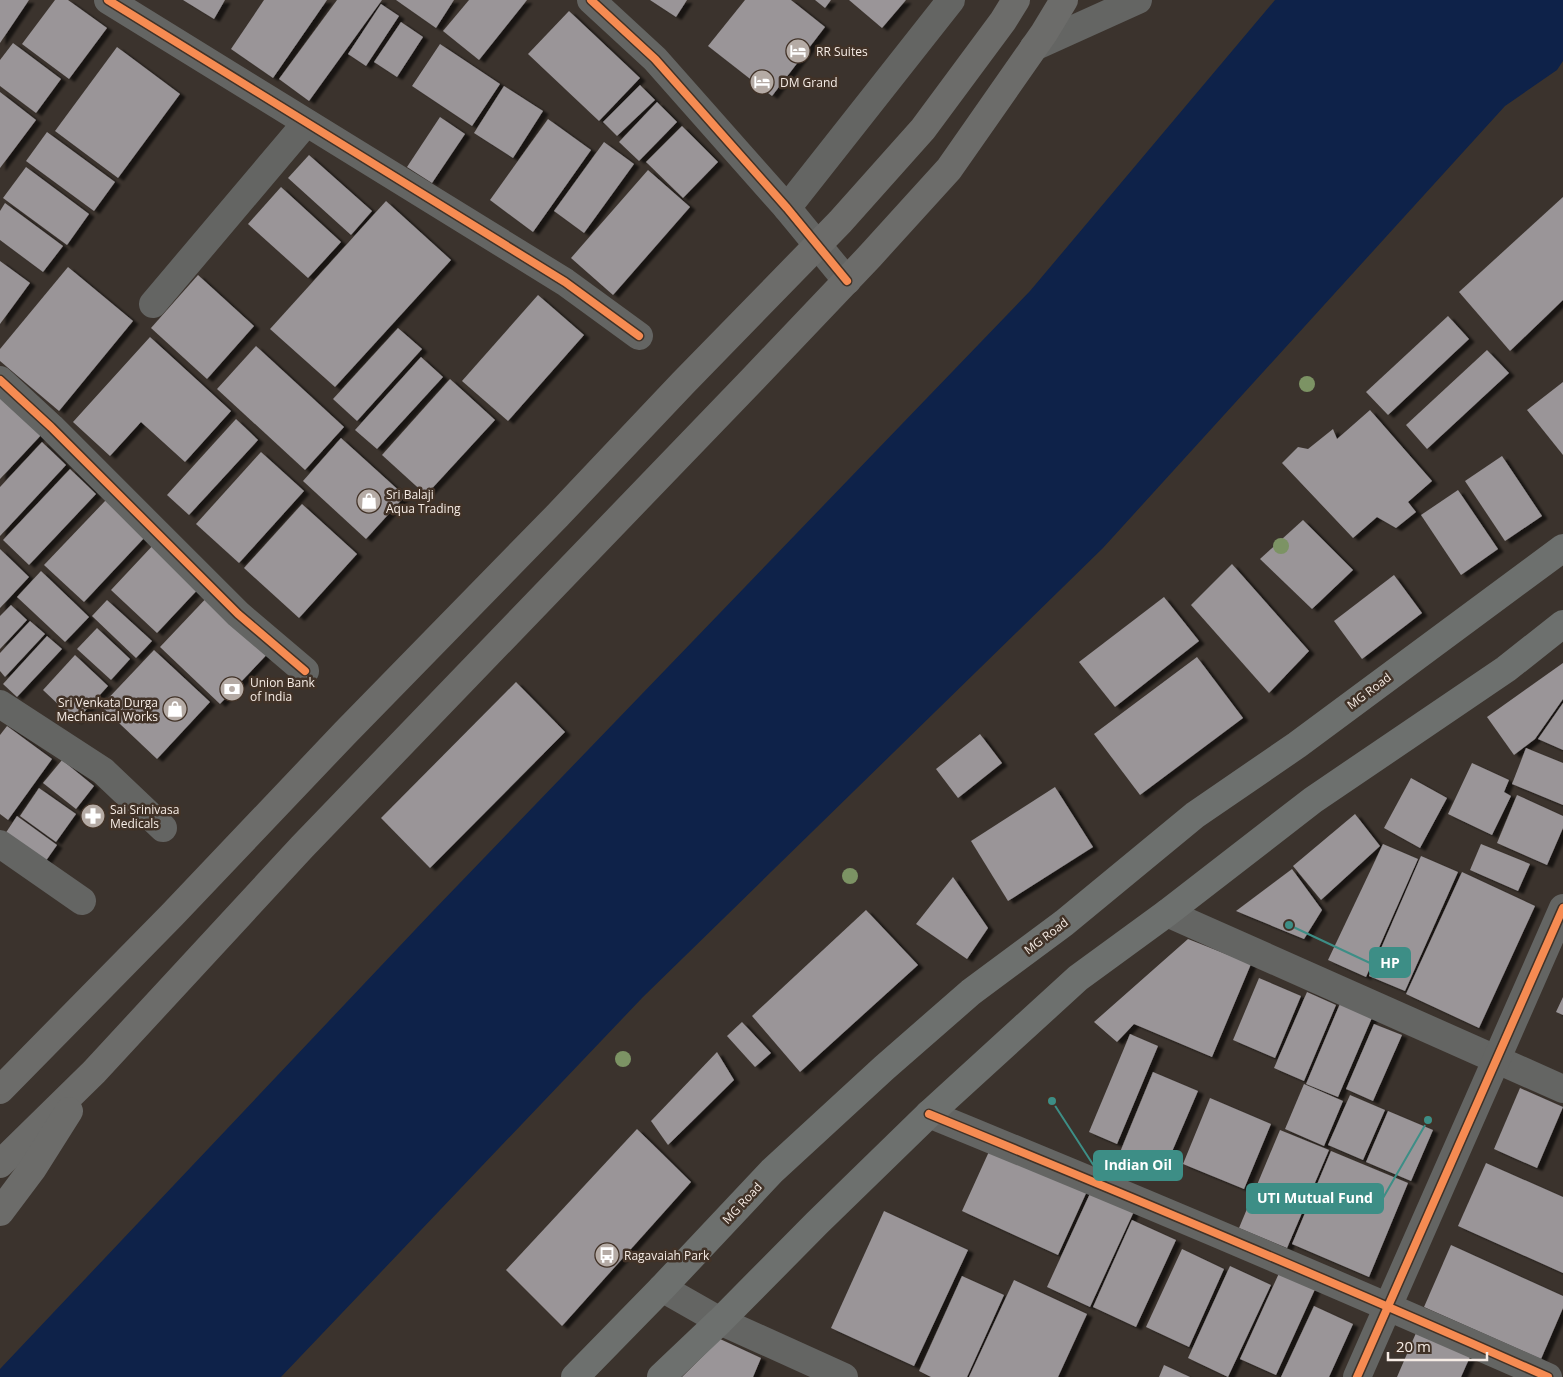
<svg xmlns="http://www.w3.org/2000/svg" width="1563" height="1377" font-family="'Open Sans',sans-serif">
	<defs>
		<filter id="shadow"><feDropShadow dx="5.5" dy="3" stdDeviation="1" flood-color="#0009"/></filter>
	</defs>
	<rect width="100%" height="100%" fill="#3b332d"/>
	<polygon fill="#0e2249" points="1275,0 1563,0 1563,61 1557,70 1505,106 1103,548 643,997 281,1377 0,1377 0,1369 431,913 1030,291"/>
	<g fill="#9a9598" filter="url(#shadow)">
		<polygon points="0,0 29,0 0,43"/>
		<polygon points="55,0 68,0 107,28 69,79 22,44"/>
		<polygon points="183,0 225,0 214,19"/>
		<polygon points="264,0 327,0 273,78 231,49"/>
		<polygon points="337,0 382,0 309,101 279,79"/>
		<polygon points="396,0 454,0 436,28"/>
		<polygon points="469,0 527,0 479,60 443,31"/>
		<polygon points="650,0 687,0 676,17"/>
		<polygon points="745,0 791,0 825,27 772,96 708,46"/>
		<polygon points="815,0 831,0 825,8"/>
		<polygon points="849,0 906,0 882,28"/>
		<polygon points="381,4 399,16 366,66 348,54"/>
		<polygon points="569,11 640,78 599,121 528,54"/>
		<polygon points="401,22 423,37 397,77 374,62"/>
		<polygon points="13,43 61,79 36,113 0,86 0,60"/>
		<polygon points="440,44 500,84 472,126 412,86"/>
		<polygon points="117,47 180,94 118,178 55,131"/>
		<polygon points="640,85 655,100 617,136 603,122"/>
		<polygon points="504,86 543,111 513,158 474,133"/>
		<polygon points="0,92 36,120 0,168"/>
		<polygon points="657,102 677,122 639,161 619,142"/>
		<polygon points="440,117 465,134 432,183 407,167"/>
		<polygon points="548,119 591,150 533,232 490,200"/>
		<polygon points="682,126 718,162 683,198 646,162"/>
		<polygon points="47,132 115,182 94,211 26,161"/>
		<polygon points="604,142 634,164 584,233 554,211"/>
		<polygon points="309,155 372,211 351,235 288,178"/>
		<polygon points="26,167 89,214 67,245 3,198"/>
		<polygon points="648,170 690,207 613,295 571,258"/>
		<polygon points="281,187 341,242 308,278 248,224"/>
		<polygon points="1563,197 1563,300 1510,351 1459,292"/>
		<polygon points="386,201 451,260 335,387 270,329"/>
		<polygon points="5,203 63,246 43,272 0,240 0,211"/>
		<polygon points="0,261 30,283 0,324"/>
		<polygon points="68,267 133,321 59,411 0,361 0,349"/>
		<polygon points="198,275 254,326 207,379 151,328"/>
		<polygon points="538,295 584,335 508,421 462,381"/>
		<polygon points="1448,316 1469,339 1388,415 1366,392"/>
		<polygon points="398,328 422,349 357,421 333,399"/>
		<polygon points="150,337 231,411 185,462 141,422 110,456 73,422"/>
		<polygon points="256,346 344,427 305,470 217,389"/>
		<polygon points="1487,350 1509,373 1427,449 1406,425"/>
		<polygon points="421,357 443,377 377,449 355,430"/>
		<polygon points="450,379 495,420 426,495 382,455"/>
		<polygon points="1563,382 1563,455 1527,410"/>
		<polygon points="0,392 43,433 0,479"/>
		<polygon points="1370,410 1432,481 1408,502 1416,512 1396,528 1377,517 1353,538 1282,463 1298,447 1308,449 1333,429 1337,439"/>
		<polygon points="236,419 258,440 189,515 167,495"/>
		<polygon points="341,438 405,496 366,539 303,481"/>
		<polygon points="42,442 66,465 0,536 0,487"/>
		<polygon points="261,452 304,491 239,563 196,524"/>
		<polygon points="1502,456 1542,516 1505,541 1465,481"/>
		<polygon points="70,469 96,494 29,565 3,540"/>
		<polygon points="1458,490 1498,549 1461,575 1421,515"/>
		<polygon points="106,500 145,537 84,602 44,565"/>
		<polygon points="302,504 357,554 299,618 244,568"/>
		<polygon points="1303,520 1353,570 1312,609 1260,559"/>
		<polygon points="156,542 202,585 157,633 111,590"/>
		<polygon points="0,549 29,577 0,608"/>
		<polygon points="1232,564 1309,651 1269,693 1191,605"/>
		<polygon points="41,571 89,617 65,642 17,597"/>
		<polygon points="1394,575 1422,613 1362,659 1334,621"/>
		<polygon points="213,591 273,648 220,704 160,647"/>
		<polygon points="1164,597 1199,641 1115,707 1079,662"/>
		<polygon points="107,600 152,641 136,658 92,616"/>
		<polygon points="11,605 27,620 0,649 0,616"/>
		<polygon points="30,621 45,634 5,677 0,671 0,653"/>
		<polygon points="97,628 130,659 111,680 77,649"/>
		<polygon points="47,636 62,649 17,697 3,684"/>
		<polygon points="154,650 210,702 157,759 101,706"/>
		<polygon points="75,655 108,686 76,721 43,690"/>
		<polygon points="1197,657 1243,718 1140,795 1094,734"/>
		<polygon points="1563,663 1563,699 1535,739 1514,755 1487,717"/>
		<polygon points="516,682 565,732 430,868 381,818"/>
		<polygon points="1563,703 1563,750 1538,739"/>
		<polygon points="7,726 52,759 8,820 0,814 0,735"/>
		<polygon points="980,734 1002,763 958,798 936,769"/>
		<polygon points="1526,748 1563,763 1563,805 1512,784"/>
		<polygon points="62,760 94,786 76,809 43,783"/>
		<polygon points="1472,763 1509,780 1504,792 1511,796 1492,835 1448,814"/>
		<polygon points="1411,778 1447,798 1420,848 1384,828"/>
		<polygon points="1055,787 1093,847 1008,901 971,841"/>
		<polygon points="39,788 76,814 56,842 20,816"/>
		<polygon points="1517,795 1563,816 1563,828 1547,865 1497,843"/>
		<polygon points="1355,814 1380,846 1321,900 1293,866"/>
		<polygon points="17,816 57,845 43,865 3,837"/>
		<polygon points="1383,844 1418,859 1366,977 1328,960"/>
		<polygon points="1481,844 1530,864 1518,891 1470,870"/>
		<polygon points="1421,856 1458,872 1405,991 1369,976"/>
		<polygon points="1292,869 1322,910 1304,939 1236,911"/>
		<polygon points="1462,872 1535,906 1479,1028 1406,994"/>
		<polygon points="953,877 988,928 967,959 916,924"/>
		<polygon points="866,910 918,965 800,1072 752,1016"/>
		<polygon points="1188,939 1251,964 1212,1057 1134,1024 1117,1042 1094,1022"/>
		<polygon points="1259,978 1301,996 1275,1058 1233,1040"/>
		<polygon points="1307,992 1336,1005 1304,1081 1274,1068"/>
		<polygon points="1563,997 1563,1015 1556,1012"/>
		<polygon points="1342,999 1374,1013 1338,1097 1306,1084"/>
		<polygon points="742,1022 771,1053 755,1067 727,1036"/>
		<polygon points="1374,1024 1402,1035 1373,1101 1346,1089"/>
		<polygon points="1130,1034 1158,1046 1117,1144 1089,1132"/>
		<polygon points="717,1052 734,1080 668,1145 651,1121"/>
		<polygon points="1153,1072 1198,1091 1162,1175 1118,1157"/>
		<polygon points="1304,1084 1343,1101 1324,1146 1285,1129"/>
		<polygon points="1520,1088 1563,1107 1537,1168 1494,1149"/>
		<polygon points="1350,1095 1385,1110 1363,1160 1328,1145"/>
		<polygon points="1210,1098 1271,1124 1244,1189 1183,1164"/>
		<polygon points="1388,1111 1433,1130 1411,1181 1366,1162"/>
		<polygon points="637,1129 691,1182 562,1326 506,1270"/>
		<polygon points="1280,1130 1329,1150 1287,1248 1239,1228"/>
		<polygon points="992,1145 1088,1189 1058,1255 962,1211"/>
		<polygon points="1331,1151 1408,1183 1369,1277 1292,1244"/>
		<polygon points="1486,1163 1563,1197 1563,1273 1458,1226"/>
		<polygon points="1093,1187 1136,1207 1090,1307 1047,1287"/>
		<polygon points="884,1211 968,1250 914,1366 831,1328"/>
		<polygon points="1132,1220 1176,1240 1136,1327 1093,1307"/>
		<polygon points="1451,1245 1563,1296 1563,1308 1541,1359 1424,1307"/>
		<polygon points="1182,1249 1224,1269 1189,1347 1146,1327"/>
		<polygon points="1230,1266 1271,1285 1228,1377 1188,1358"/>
		<polygon points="1280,1271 1316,1287 1276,1375 1240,1359"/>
		<polygon points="962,1276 1004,1295 967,1377 931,1377 919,1371"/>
		<polygon points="1014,1280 1087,1314 1058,1377 969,1377"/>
		<polygon points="1314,1306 1353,1324 1329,1377 1281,1377"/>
		<polygon points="1419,1326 1473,1350 1461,1377 1397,1377"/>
		<polygon points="720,1339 761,1358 753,1377 682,1377"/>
		<polygon points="1164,1365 1190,1377 1159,1377"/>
	</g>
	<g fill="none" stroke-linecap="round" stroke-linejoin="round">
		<g stroke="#646563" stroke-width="28">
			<polyline points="108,0 565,282 639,336"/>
			<polyline points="591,0 655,59 787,208 847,281"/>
			<polyline points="1034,47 1138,0"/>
			<polyline points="153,304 306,123"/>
			<polyline points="0,380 51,427 238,614 305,671"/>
			<polyline points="0,704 103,771 163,828"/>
			<polyline points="0,844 82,901"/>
			<polyline points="1167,913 1563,1089"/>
			<path d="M929 1114C1137 1199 1343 1286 1548 1377"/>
			<polyline points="1357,1377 1563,908"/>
		</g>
		<g stroke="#646563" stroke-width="28">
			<polyline points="787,208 951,0"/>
			<polyline points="662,1288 720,1321 844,1377"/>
		</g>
		<g stroke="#6d706e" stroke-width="28">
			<polyline points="575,1377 662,1288 772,1171 884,1068 971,992 1064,923 1195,815 1297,745 1563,548"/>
			<polyline points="661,1377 720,1321 817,1223 929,1114 1078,978 1167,913 1313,800 1506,669 1563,624"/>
		</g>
		<g stroke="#6c6c6a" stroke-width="28">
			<polyline points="0,1090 172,915 345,733 557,516 683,383 840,222 923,129 1003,21 1016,0"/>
			<polyline points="0,1164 94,1072 302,847 753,379 870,256 949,169 1044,33 1064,0"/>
			<polyline points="0,1212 33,1168 69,1111"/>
		</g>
		<defs>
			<g id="cycleway">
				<polyline points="108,0 565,282 639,336"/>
				<polyline points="591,0 655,59 787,208 847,281"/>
				<polyline points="0,380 51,427 238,614 305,671"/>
				<path d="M929 1114C1137 1199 1343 1286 1548 1377"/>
				<polyline points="1357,1377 1563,908"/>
			</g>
		</defs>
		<use href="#cycleway" stroke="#413227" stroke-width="11"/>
		<use href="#cycleway" stroke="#f68b52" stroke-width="8"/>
	</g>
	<g fill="#7c9364">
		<circle cx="1307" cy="384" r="8"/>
		<circle cx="1281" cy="546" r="8"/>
		<circle cx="850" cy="876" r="8"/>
		<circle cx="623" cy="1059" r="8"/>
	</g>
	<defs>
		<symbol id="hotel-disc" viewBox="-11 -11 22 22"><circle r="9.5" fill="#b5aba5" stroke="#413227"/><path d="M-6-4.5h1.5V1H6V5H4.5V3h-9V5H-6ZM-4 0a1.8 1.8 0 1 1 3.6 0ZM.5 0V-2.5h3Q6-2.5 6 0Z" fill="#fff"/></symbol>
		<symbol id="shop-disc" viewBox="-11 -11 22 22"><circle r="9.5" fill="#b5aba5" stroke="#413227"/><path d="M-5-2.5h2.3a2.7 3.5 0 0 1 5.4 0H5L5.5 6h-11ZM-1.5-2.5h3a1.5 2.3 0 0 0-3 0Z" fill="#fff"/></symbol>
		<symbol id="bank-disc" viewBox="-11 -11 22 22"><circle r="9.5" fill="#b5aba5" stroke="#413227"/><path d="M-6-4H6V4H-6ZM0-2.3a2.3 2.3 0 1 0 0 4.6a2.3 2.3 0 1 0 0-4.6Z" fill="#fff"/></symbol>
		<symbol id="pharmacy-disc" viewBox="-11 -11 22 22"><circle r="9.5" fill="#b5aba5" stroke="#413227"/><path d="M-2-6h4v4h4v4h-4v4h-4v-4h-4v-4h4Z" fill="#fff"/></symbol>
		<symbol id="bus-disc" viewBox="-11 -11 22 22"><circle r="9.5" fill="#b5aba5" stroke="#413227"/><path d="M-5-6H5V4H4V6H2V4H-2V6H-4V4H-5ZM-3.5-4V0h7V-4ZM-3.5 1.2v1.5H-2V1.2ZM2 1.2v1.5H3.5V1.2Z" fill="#fff"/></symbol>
	</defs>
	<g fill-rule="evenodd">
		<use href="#hotel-disc" x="784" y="37" width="28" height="28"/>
		<use href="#hotel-disc" x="748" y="68" width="28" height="28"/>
		<use href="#shop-disc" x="355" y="487" width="28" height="28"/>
		<use href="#bank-disc" x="218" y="675" width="28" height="28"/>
		<use href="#shop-disc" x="161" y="695" width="28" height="28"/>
		<use href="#pharmacy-disc" x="79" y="802" width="28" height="28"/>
		<use href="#bus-disc" x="593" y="1241" width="28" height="28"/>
	</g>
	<g text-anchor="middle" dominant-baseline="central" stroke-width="5" stroke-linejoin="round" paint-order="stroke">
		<g font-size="12" fill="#f6ece5" stroke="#413227" text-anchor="start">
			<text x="816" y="51">RR Suites</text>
			<text x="780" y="82">DM Grand</text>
			<text x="386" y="494">Sri Balaji<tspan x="386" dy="14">Aqua Trading</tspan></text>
			<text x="250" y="682">Union Bank<tspan x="250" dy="14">of India</tspan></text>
			<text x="158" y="702" text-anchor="end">Sri Venkata Durga<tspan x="158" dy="14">Mechanical Works</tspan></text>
			<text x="110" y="809">Sai Srinivasa<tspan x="110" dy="14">Medicals</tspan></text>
			<text x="624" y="1255">Ragavaiah Park</text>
		</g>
		<g font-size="12" fill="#f6ece5" stroke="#413227">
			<text transform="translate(1369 691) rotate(-37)">MG Road</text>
			<text transform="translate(1046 936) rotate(-37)">MG Road</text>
			<text transform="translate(742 1203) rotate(-47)">MG Road</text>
		</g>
	</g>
	<path fill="none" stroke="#3d8e86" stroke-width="2" d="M1289 925L1370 963M1052 1101L1094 1166M1428 1120L1383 1198"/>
	<g fill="#3d8e86" stroke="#413227" stroke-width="2">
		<circle cx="1289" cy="925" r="5"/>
		<circle cx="1052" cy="1101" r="5"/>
		<circle cx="1428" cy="1120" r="5"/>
	</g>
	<g fill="#3d8e86" stroke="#3d8e86" stroke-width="2">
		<rect x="1370" y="948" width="40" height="29" rx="5"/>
		<rect x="1094" y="1151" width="88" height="29" rx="5"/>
		<rect x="1247" y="1184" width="136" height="29" rx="5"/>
	</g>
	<g font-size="14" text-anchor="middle" font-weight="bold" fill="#fff">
		<text x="1390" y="968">HP</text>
		<text x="1138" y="1170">Indian Oil</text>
		<text x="1315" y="1203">UTI Mutual Fund</text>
	</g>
	<path d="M1388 1352v8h99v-8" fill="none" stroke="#f6ece5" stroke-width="2.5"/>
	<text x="1396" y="1352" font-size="15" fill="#f6ece5" stroke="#413227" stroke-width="4" paint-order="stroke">20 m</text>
</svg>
